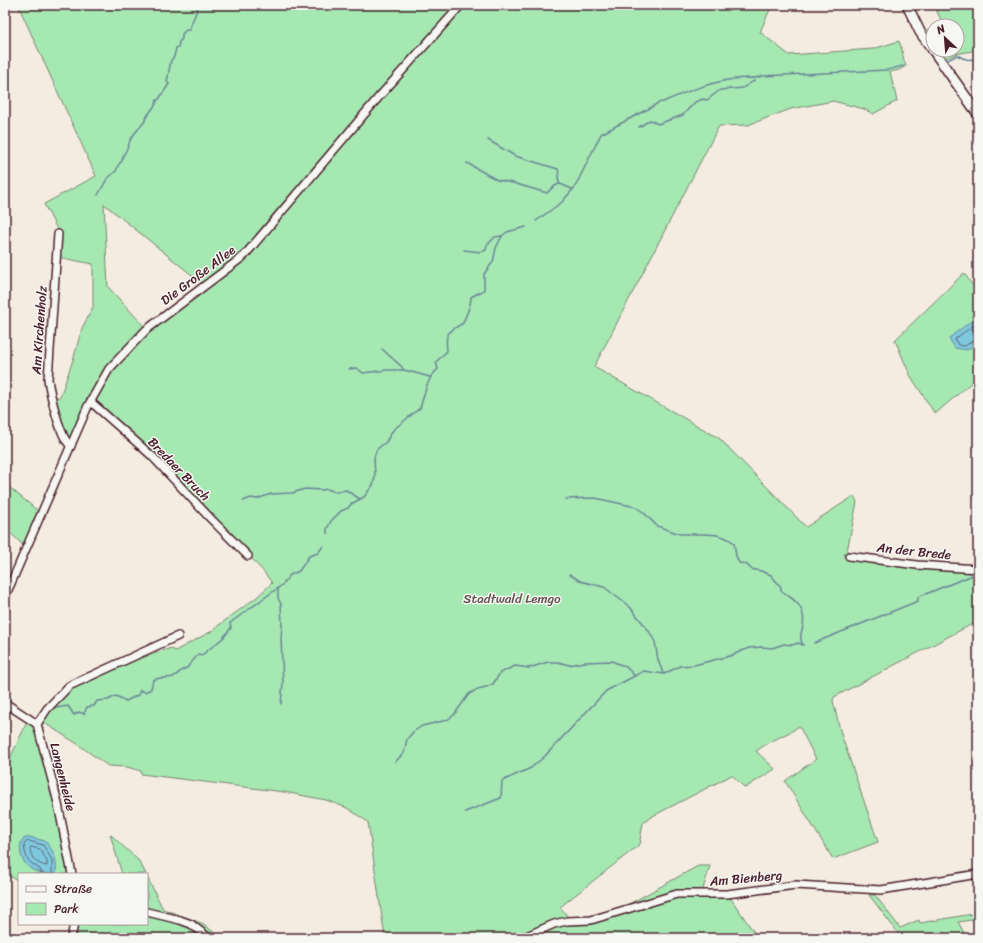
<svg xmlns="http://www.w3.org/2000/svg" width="983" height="943" font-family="Sriracha,sans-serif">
	<rect width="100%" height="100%" fill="#f4ece1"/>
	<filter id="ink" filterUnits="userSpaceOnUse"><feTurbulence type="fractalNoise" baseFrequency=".025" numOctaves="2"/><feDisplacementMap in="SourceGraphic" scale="8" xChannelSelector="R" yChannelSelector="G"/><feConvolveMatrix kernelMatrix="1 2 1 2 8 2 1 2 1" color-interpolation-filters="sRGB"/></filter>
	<g filter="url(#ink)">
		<g fill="#a5e8b2" stroke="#78846e">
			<path d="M18 5H772L760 32 789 55 873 49 899 41C903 49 902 58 906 66L899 70 890 72 897 101 873 114 864 109 833 101 791 109 748 125 719 126 594 367 719 438 806 527 854 496 857 502 846 556 978 571V621L834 697 833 701 841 734 878 842 833 859 785 781 816 759 799 726 792 731 768 743 756 751 775 769 745 788 732 775 651 817 643 823 640 840 641 842 639 845 560 907 568 917 512 938H385L368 822 347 808 326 800 284 792 141 774V771L127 767 108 766 76 743 41 721 70 688 137 657 139 659 171 648 175 651 212 631 219 625 257 597 272 583 263 571 204 507 94 401C116 351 163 319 203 284L104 204 108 287 145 327 107 367 71 441H68L52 397H60L74 357 82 328 93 307V264L57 257 58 231 44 204 96 176Z"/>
			<polygon points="934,5 978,5 978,50 955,54 944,59 937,50 957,50 957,26 935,26 942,22"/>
			<polygon points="933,27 933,44 924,32"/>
			<polygon points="964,273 978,293 978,377 935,414 910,375 895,340"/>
			<polygon points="9,487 38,511 23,545 5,528 5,492"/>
			<polygon points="28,720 35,728 54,799 70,874 19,874 19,880 5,875 5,769"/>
			<polygon points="110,834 139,861 146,874 122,874"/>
			<polygon points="698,866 710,866 702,892 618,910"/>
			<polygon points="147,877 163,909 204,924 220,938 74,938 77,924 147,924 147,915 156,911 147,908"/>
			<polygon points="869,895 875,895 900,928 919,920 920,923 978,913 978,919 958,922 967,938 948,938 943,932 902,938"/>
			<polygon points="677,896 729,896 758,938 528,938 554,925 573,923 590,924"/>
		</g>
		<g fill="#7fc9df" stroke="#6a8597">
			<polygon points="975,318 978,318 978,342 967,350 955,348 949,338"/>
			<path d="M29 837 45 841C55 853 57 858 56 874 40 874 25 871 21 854 20 848 20 844 23 839Z"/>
		</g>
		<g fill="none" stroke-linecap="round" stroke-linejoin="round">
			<g stroke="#5f6373" stroke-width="1">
				<polyline points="978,322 955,339 958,345 965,346 975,339 978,339"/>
				<path d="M31 847 40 849 47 861V866C37 864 31 859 30 849Z"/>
				<path d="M42 874 40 869C28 862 26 860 24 845L26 842 29 841 43 845 52 860V874"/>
			</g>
			<g stroke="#6a8597" stroke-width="1.5">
				<path d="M946 61 957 55C965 60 969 60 978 59"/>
				<polyline points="639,127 650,120 658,124 683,115 695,102 703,99 707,100 720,90 743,88 755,80"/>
				<path d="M488 140 515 156 558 169C560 175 556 179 560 184L572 189"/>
				<polyline points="467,163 497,180 513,183 547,193 553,187 559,184"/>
				<path d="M98 195 107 179 116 171 119 164 122 161C123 153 129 148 130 140L131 139 135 133 145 121V119L156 104 157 100 159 99 169 84 167 82 171 60 174 57 176 48 178 47 179 42 182 39V34L186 30H190V27L199 5"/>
				<path d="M536 221 562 202 575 187 601 134 644 111C652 109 655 102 663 102 686 92 710 82 735 79 745 77 753 80 762 76L887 70 903 66"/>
				<polyline points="464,250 481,252 486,250 487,245 495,237 502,236"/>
				<polyline points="382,349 402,367 403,370"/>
				<polyline points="349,369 357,368 363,373 387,370 404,370 430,377"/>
				<path d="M566 499 595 498 636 507 643 512 657 526 680 534C698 535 720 530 734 543L736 556 739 563 746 564 751 569 761 571 771 575 781 587V591C796 600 806 608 803 626 801 634 799 638 803 645"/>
				<polyline points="243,501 251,498 257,499 271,494 292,493 305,489 322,490 327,489 336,492 346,490 360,499"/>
				<path d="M327 534V529L331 521 341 511 348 508 351 504 364 497 373 485 375 477 374 457 377 449 386 442 393 430 420 408 427 385 432 375 438 369 436 362 447 351C445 332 447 333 463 323 466 314 471 307 471 297L484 290V274L493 262 496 248 502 236 507 232 526 227"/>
				<polyline points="569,574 580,581 604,587 630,607 649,631 655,642 658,660 663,673"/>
				<polyline points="278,588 278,598 281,604 282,624 281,639 283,683 281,704"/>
				<polyline points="814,643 918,601 918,597 978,573"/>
				<path d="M56 708 68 706 74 715 79 712 84 714 87 707 94 706 97 701 108 700 116 696 126 701 138 695 140 690 145 692 151 689 153 680C160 677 167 679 173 677 178 675 181 669 187 668 190 663 195 660 198 654L202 655 223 638 231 628 230 623 282 585 290 575 299 571 309 556 318 553 323 546"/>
				<polyline points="395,762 404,753 407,739 413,732 422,726 447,720 454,715 469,694 478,689 486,687 493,684 500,673 515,666 529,668 548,662 558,662 569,665 585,662 612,661 626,667 634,675"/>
				<polyline points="465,812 501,798 502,781 531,768 545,756 606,691 644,671 664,674 680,666 694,665 730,656 749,648 762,647 772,648 784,644 792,645 798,643 803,645"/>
			</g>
			<defs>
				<g id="minor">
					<path d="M58 234 48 379C50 393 60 439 71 446"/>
					<polyline points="91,402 152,456 210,518 248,556"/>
					<polyline points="849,556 917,565 978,569"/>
					<polyline points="5,597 88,406 109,369 146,330 244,256 378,98 461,5"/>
					<polyline points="5,703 37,724 57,799 72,874"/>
					<polyline points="37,724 47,709 69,686 178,636"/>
					<polyline points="147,912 180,920 191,924 209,938"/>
					<polyline points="71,938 74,924"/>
					<polyline points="522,938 554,924 567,921 591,920 677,894 727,894 796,885 881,890 978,874"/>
				</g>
				<g id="major">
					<polyline points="907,5 920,32 933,50"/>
					<polyline points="933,50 978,114"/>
				</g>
			</defs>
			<use href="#minor" stroke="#4a1f2b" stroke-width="10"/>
			<use href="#major" stroke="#4a1f2b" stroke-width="12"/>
			<use href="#minor" stroke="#f6f6f2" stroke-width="7"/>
			<use href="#major" stroke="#f6f6f2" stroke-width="9"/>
		</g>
	</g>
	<g text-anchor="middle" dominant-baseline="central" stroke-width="3" stroke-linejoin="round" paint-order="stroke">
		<g font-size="13" fill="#4a1f2b" stroke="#f6f6f2">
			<text transform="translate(198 275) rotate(-37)">Die Große Allee</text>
			<text transform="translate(39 330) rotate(-86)">Am Kirchenholz</text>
			<text transform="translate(179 469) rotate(46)">Bredaer Bruch</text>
			<text transform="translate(914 551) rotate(6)">An der Brede</text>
			<text transform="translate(63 777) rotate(76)">Langenheide</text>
			<text transform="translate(746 878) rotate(-5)">Am Bienberg</text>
		</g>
		<g font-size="13" fill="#61514d" stroke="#f6f6f2">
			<text x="512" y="598">Stadtwald Lemgo</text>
		</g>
	</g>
	<rect width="983" height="943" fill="none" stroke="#f6f6f2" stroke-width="20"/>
	<rect x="10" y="10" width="963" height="923" fill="none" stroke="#4a1f2b" stroke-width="1.5" filter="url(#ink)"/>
	<rect x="18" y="873" width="130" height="52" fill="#f6f6f2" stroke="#b1a0a2"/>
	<rect x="26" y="886" width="20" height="6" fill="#f6f6f2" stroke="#b1a0a2"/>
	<text x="54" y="893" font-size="12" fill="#4a1f2b">Straße</text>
	<rect x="26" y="903" width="20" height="12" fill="#a5e8b2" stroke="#b1a0a2"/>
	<text x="54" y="913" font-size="12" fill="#4a1f2b">Park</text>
	<g transform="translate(945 38) rotate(334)"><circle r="19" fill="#f6f6f2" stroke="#b1a0a2"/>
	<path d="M0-3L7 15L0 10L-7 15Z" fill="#4a1f2b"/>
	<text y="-6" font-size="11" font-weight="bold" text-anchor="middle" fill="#4a1f2b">N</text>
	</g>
</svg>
